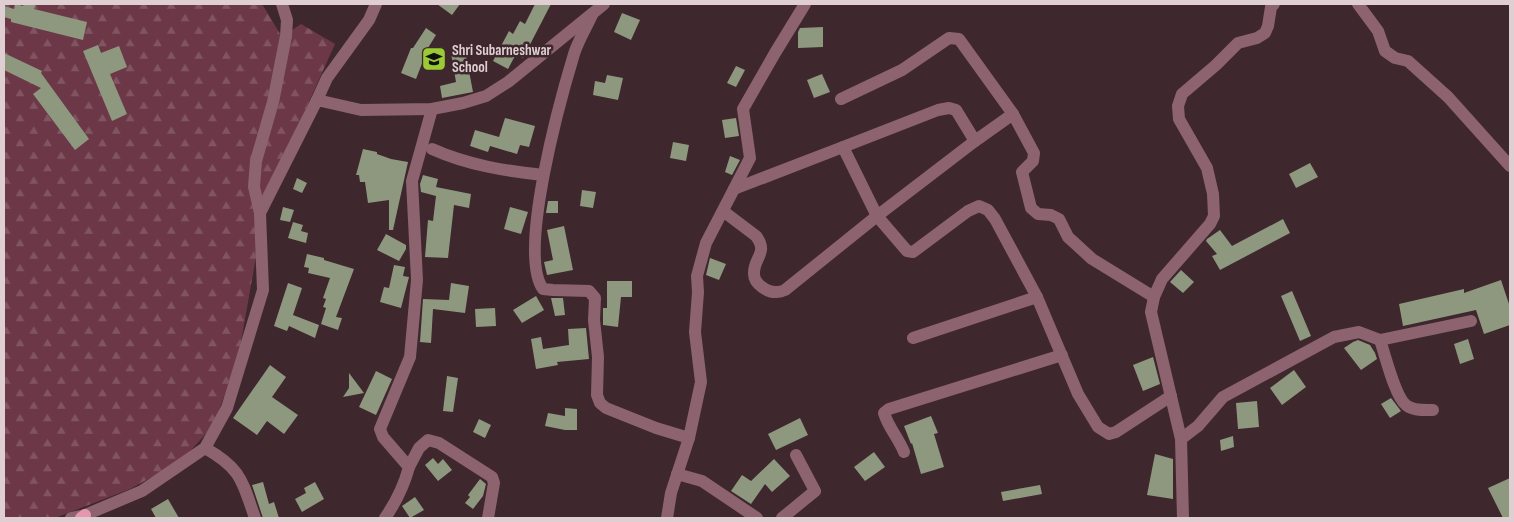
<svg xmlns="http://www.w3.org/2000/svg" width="1514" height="522" font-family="'Sofia Sans Condensed',sans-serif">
	<defs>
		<pattern id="forest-firs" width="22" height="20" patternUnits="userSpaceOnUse" patternTransform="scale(1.25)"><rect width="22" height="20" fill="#6c3848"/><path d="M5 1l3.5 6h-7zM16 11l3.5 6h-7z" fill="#815462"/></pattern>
	</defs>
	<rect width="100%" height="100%" fill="#3e272d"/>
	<polygon fill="url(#forest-firs)" points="4,4 262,4 282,37 301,24 335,44 267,195 239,353 214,425 181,461 130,489 55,518 4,518"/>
	<g fill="#8e987f">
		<polygon points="15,4 23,6 24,4 36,4 34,9 87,22 83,40 11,22 11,19 4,17 4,6 14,9"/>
		<polygon points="437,4 460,4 452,15"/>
		<polygon points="535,4 551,4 523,58 516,54 508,69 493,61 509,31 513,34 520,21 525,24"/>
		<polygon points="622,13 640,20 631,40 614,32"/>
		<polygon points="823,27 823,47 798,48 798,32 800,28"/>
		<polygon points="426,28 436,35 428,48 416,79 401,73 411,48 413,48"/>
		<polygon points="98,45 101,53 119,46 127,67 110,74 127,114 112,121 83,51"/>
		<polygon points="465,50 473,92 442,98 440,86 456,82 451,53"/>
		<polygon points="4,53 42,71 41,73 89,139 75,150 33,94 41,88 4,70"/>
		<polygon points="736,66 745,70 736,87 727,83"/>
		<polygon points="822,74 830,92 814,98 807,80"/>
		<polygon points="607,75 623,78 618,100 593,95 595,81 605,83"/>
		<polygon points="505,118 535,126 529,147 520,145 517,154 490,146 488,152 470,146 475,130 499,137"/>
		<polygon points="736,118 739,136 725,138 722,120"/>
		<polygon points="673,142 689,145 686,161 670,158"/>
		<polygon points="363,149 377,152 377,154 391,159 408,162 393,230 389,230 389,200 368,203 365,182 360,182 359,175 356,175"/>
		<polygon points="730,156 740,160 732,175 725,172"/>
		<polygon points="1310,163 1318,177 1296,188 1289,174"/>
		<polygon points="423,175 438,179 436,187 471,194 469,208 454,205 448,258 425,257 428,220 433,221 436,196 421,192 420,184"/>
		<polygon points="297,178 307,183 302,193 293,189"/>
		<polygon points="582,190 596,192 593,208 580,206"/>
		<polygon points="548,201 558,201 558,213 546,213"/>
		<polygon points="283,207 294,210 290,222 280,220"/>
		<polygon points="510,207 528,212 521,234 504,229"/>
		<polygon points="1283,219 1290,233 1220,270 1212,256 1217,254 1206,241 1207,239 1220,230 1232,246"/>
		<polygon points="293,222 303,225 301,231 308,233 306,243 288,238"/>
		<polygon points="564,226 573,270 547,275 544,262 553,260 547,230"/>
		<polygon points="386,234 406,245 406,249 399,261 377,250"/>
		<polygon points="307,254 324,258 324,260 354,269 336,317 342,318 338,330 321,324 326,308 323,307 326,299 323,298 330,278 308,273 309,268 304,267"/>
		<polygon points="710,258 726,264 719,280 706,275"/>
		<polygon points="394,265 405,267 403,276 409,277 401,308 380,302 384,287 389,288"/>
		<polygon points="1181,270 1194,282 1183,293 1170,282"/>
		<polygon points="1501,280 1510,307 1510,325 1484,334 1476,310 1403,326 1399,304 1464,289 1464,293"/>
		<polygon points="607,281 632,281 632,297 621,297 618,327 603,325 603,308 607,308"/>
		<polygon points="288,283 302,288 293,315 319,325 315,338 289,326 287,331 274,326"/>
		<polygon points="451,283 469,286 465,313 433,309 431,343 420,342 423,299 449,300"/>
		<polygon points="1292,291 1311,336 1300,341 1281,296"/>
		<polygon points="536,296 544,310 522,323 513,310"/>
		<polygon points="551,298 563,298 565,315 555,316"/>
		<polygon points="495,308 496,326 476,327 475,309"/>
		<polygon points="586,328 589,359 557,362 558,365 536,369 531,339 541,337 543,349 569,345 568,329"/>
		<polygon points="1468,339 1474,359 1460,364 1454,344"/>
		<polygon points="1358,340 1370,345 1375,353 1377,359 1361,370 1344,348 1353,342"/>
		<polygon points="1153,357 1160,384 1143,391 1133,365"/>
		<polygon points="270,365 286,377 272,397 298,415 284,434 267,421 257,435 233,418"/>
		<polygon points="1294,370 1306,387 1282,405 1270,388"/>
		<polygon points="376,371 392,379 376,415 359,407"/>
		<polygon points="349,373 364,393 343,397 349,388"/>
		<polygon points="447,376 458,378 453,412 443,411"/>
		<polygon points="1391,398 1401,411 1390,418 1381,404"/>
		<polygon points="1257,401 1259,427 1238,429 1236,403"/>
		<polygon points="565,408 577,409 577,430 565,430 545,426 548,413 565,416"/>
		<polygon points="931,416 938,433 934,434 944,467 921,474 912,443 911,444 904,426"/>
		<polygon points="800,418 808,435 776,450 768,434"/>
		<polygon points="479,419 491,425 485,438 473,432"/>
		<polygon points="1233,436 1234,447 1221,451 1220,440"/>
		<polygon points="874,452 885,467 865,481 854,467"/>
		<polygon points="1155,454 1173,459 1173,499 1147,495"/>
		<polygon points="433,458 438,464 443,459 452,470 438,481 425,465"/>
		<polygon points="774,459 790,476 772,492 765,484 751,504 731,491 742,475 751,481"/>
		<polygon points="1510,478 1510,518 1503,518 1488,488"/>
		<polygon points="480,479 486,484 483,496 473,509 465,503 470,497 468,495"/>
		<polygon points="263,482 269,504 274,502 279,518 263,518 252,485"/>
		<polygon points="315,482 324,499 302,512 295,499 306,493 304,488"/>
		<polygon points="1040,485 1042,494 1003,501 1001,492"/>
		<polygon points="415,497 424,510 410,518 402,506"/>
		<polygon points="168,499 179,518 156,518 151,509"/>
	</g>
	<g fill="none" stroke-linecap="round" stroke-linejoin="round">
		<g stroke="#8c636e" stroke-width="12">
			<polyline points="1358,4 1378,31 1385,51 1395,58 1408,61 1448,97 1510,166"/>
			<path d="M592 15C586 28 578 41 574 54 561 97 517 253 543 289L553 290 589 291 595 298 594 320 598 357 597 395 600 403 606 408 656 428 689 438"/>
			<polyline points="841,99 902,70 949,38 959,39 1013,114"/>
			<polyline points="317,100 327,78 369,20 376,4"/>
			<polyline points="975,141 1013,114 1034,153 1033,161 1022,172 1031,208 1038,214 1051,215 1059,219 1068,237 1092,259 1154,297"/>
			<path d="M432 149C468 165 505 171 543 175"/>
			<polyline points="734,189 843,147"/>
			<path d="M723 211 756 236C769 253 753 258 754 274 754 284 768 293 777 292 780 292 783 291 785 290L877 216 975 141 956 110 949 108 938 110 843 147 877 216 907 251 913 252 968 211 979 206 988 210 995 219 1037 297 1078 394 1098 427 1109 434 1116 432 1171 396"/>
			<polyline points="260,213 317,100 361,110 432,109 463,103 486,96 508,82 604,4"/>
			<polyline points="913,338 1037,297"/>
			<path d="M1380 340C1385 354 1395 397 1406 405 1413 411 1424 410 1433 410"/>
			<polyline points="1181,439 1198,426 1223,397 1334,337 1359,332 1380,340 1471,321"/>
			<path d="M205 448C242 469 242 481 255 518"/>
			<path d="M904 452C899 439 888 427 884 413L889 409 1062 355"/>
			<polyline points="409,467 419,448 428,440 439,443 492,477 494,483 488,518"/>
			<polyline points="677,474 702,481 757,518"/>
			<polyline points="71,518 85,515 142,491 205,448 227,408 263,290 260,213 254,187 256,161 273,102 286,36 287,20 282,4"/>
			<path d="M385 518C396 502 404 486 409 467L383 437 380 429 410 357 417 280 412 181 432 109"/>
			<polyline points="667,518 671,493 689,438 701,382 695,332 698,292 697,276 706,243 750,158 743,109 775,53 805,4"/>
			<polyline points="782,518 815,491 796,455"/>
			<polyline points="1183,518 1181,439 1151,312 1154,297 1162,279 1210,224 1214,216 1213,194 1207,168 1179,119 1178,106 1182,94 1216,65 1238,43 1257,38 1265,33 1268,26 1271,7 1274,4"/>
		</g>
		<polyline stroke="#e895ad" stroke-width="12" points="81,518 85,515"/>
	</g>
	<defs>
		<symbol id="school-square" viewBox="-11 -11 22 22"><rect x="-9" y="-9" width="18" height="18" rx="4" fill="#9bcb32" stroke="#3e272d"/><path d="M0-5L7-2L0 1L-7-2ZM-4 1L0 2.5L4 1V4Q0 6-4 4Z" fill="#111"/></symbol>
	</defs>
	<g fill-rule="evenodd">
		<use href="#school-square" x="420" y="45" width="28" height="28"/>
	</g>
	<g text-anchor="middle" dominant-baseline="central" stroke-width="5" stroke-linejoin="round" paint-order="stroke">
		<g font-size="15" font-weight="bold" fill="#dfcfd3" stroke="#3e272d" text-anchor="start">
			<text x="452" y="50">Shri Subarneshwar<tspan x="452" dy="17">School</tspan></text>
		</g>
	</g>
	<rect width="1514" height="522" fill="none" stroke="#dfcfd3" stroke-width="10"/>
</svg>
